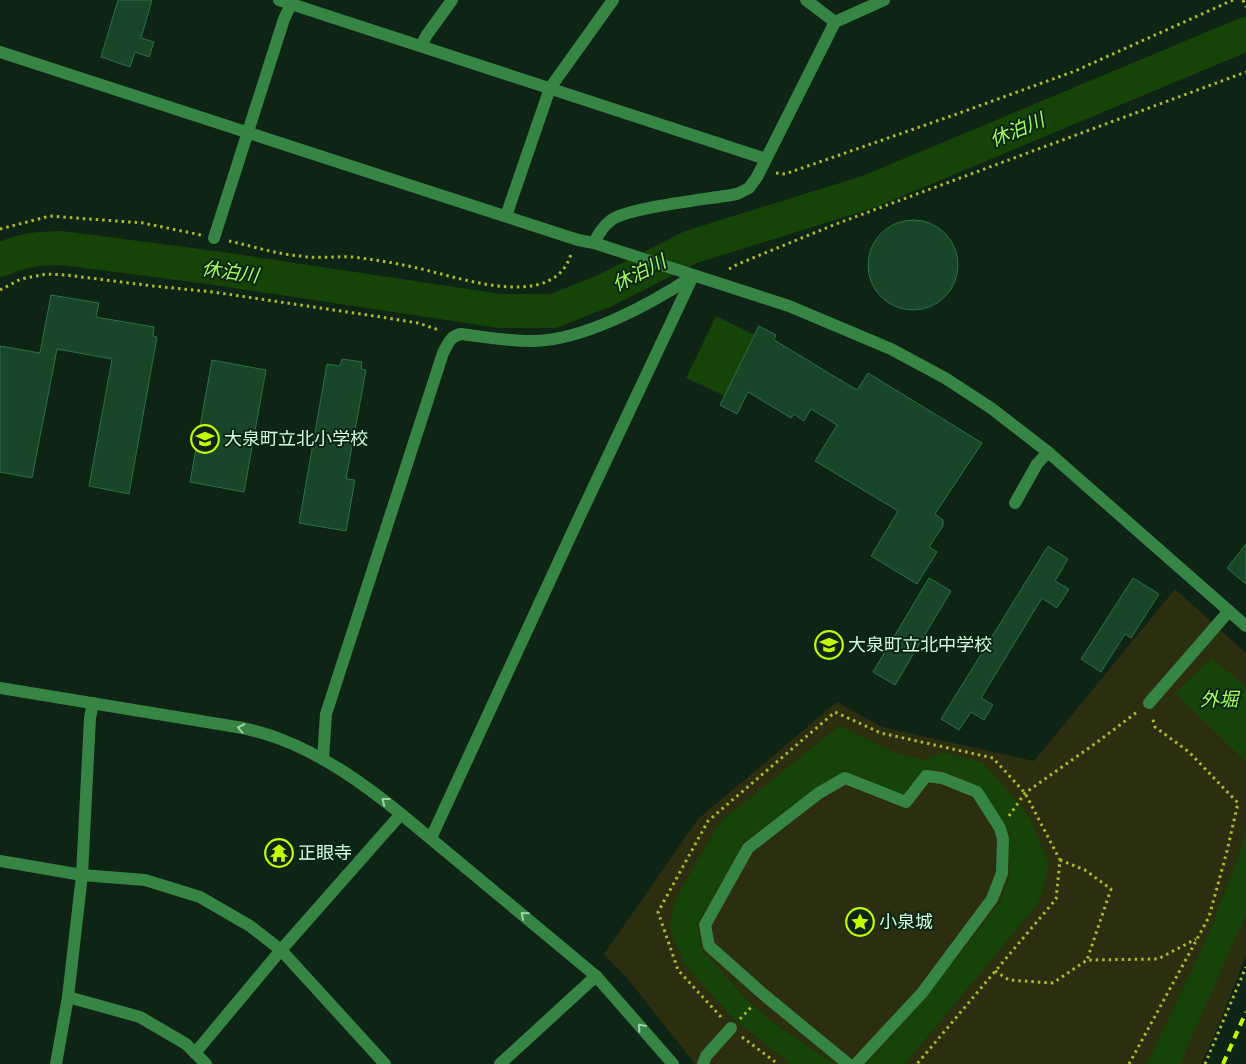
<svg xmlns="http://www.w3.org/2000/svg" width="1246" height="1064" font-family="Cabin,'Noto Sans JP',sans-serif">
	<rect width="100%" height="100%" fill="#0e2414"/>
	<polygon fill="#2c2e10" points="1175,589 1246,653 1246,955 1218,1027 1201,1064 695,1064 627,978 604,954 698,819 837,702 882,727 1034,761"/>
	<g fill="#164308">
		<polygon points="716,316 755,335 725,396 686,378"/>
		<polygon points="1212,658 1246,687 1246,762 1175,693"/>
		<polygon points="839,726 899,754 924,760 944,752 983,763 1008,791 1030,819 1049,864 1039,902 905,1064 866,1064 926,997 1001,901 1010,872 1009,832 981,788 941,770 924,770 903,796 844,772 816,789 743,843 697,926 703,951 747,1000 772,1022 835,1064 791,1064 735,1020 685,965 669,926 675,900 719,823"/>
		<polygon points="1246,827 1246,914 1180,1064 1147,1064 1207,938 1241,850"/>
	</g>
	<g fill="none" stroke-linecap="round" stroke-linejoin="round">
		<path stroke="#164308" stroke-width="34" d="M0 260C22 250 38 248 62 248L215 268 500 311H553L604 291 691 247 868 192 1246 34"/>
	</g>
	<g fill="#194628" stroke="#2a7242">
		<polygon points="118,0 152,0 141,38 154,42 149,57 135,52 130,67 101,57"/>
		<circle cx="913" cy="265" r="45"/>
		<polygon points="51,295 99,303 96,317 154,327 153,336 157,337 129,494 89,486 112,359 57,349 32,478 0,472 0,346 40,353"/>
		<polygon points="759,326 776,335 774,340 857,390 868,373 982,443 935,514 943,520 943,526 929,547 937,552 917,584 871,556 898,511 815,461 837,425 811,409 804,421 794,414 791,418 748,392 737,414 720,405"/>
		<polygon points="342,359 362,362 361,369 366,370 346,479 355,480 346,531 299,523 327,364 340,366"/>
		<polygon points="212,360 266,370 244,492 190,482"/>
		<polygon points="1246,544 1246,584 1227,568"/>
		<polygon points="1048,546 1068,559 1055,581 1069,589 1057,608 1042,598 981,698 993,705 984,720 971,712 959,730 941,719"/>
		<polygon points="929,578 951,591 895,685 873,672"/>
		<polygon points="1133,578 1159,594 1131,638 1125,634 1101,672 1081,659"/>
	</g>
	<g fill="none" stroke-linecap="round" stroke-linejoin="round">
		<g stroke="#b0b92b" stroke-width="3" stroke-dasharray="2.5 4" stroke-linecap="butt">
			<polyline points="1243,0 1246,7"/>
			<polyline points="776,173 785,174 954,115 1075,71 1233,0"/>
			<polyline points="0,229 50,216 143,223 201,235"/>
			<path d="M229 241C252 246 276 254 300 256 317 259 335 256 353 257 368 259 383 261 398 264 440 271 495 294 536 285 554 281 566 271 571 254"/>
			<polyline points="729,269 738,264 836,224 1246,72"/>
			<polyline points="0,290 21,279 46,274 66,275 153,286 213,292 381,317 418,323 439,330"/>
			<polyline points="1009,816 1025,793 1096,743 1137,712"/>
			<polyline points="1060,860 1085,870 1111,889 1087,960"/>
			<polyline points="995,971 1009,980 1053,983 1087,960 1158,959 1196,939"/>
			<polyline points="721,1017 678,970 658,912 708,821 835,712 881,733 993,758 1025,793 1060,860 1056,899 917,1064"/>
			<polyline points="740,1019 753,1005"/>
			<polyline points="742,1037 778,1064"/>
			<polyline points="1129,1064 1209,917 1227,851 1238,803 1189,752 1155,727 1152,716"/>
			<polyline points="1205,1064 1246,967"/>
		</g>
		<g stroke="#378544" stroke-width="12">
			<polyline points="279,0 766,159"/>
			<polyline points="806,0 835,22"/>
			<polyline points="422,45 426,36 452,0"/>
			<polyline points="0,52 578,240 594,243 789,306 891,349 945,378 991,408 1048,452 1246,626"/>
			<polyline points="506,216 550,88 613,0"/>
			<polyline points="214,238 284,19 293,0"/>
			<path d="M594 243C598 235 602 227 610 221 627 207 711 199 737 194L749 188 757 177 835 22 884 0"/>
			<polyline points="1015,503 1037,464 1048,452"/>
			<path d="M0 688 243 728C255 731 268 734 280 739 325 756 364 784 401 814L596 976 673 1064"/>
			<polyline points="1149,703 1229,611"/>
			<path d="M323 759 326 714 443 353C448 344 450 336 461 334 484 337 507 341 530 341 581 342 651 304 693 276"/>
			<polyline points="431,838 577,522 693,276"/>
			<polyline points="0,861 82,875 145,880 200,897 250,926 281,950 385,1064"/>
			<polyline points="68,997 140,1017 186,1044 206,1064"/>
			<polyline points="195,1053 281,950 401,814"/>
			<polyline points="56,1064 68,997 82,875 90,718 93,703"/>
			<polyline points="500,1064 596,976"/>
			<polyline points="703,1064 706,1056 731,1028"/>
			<polyline points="848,1064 763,994 709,946 705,925 748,848 819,793 845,778 906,802 926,776 942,778 977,792 1000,828 1003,839 1002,873 992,899 922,993 856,1064"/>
		</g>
		<polyline stroke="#c3fc00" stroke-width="4" stroke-dasharray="8 6" stroke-linecap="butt" points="1223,1064 1246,1012"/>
	</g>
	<defs><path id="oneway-chevron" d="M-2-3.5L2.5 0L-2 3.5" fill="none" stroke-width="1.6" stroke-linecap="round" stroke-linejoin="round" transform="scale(1.25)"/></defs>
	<g stroke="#9bd4a7">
		<use href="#oneway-chevron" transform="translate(241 728) rotate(-168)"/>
		<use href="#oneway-chevron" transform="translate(385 801) rotate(-142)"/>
		<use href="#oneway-chevron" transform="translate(524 915) rotate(-140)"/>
		<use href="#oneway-chevron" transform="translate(641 1027) rotate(-131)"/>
	</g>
	<defs>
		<symbol id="school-ring" viewBox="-11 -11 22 22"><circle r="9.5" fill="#0e2414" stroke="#c3fc00" stroke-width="1.5"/><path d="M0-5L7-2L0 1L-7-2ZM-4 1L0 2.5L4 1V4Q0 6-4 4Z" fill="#c3fc00"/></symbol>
		<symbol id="temple-ring" viewBox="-11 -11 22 22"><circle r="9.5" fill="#0e2414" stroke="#c3fc00" stroke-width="1.5"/><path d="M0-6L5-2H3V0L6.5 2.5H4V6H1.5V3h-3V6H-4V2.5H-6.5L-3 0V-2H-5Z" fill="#c3fc00"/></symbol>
		<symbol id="sight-ring" viewBox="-11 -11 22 22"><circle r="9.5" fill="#0e2414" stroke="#c3fc00" stroke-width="1.5"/><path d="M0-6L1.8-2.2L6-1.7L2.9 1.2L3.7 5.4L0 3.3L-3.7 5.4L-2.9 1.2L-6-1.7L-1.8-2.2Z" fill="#c3fc00"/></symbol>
	</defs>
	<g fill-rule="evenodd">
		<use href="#school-ring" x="189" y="423" width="32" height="32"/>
		<use href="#school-ring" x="813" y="629" width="32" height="32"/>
		<use href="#temple-ring" x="263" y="837" width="32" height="32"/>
		<use href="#sight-ring" x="844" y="906" width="32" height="32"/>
	</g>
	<g text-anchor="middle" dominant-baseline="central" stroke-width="4" stroke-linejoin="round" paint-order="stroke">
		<g font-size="18" fill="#d1ffdc" stroke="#0e2414" text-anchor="start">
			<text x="224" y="439">大泉町立北小学校</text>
			<text x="848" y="645">大泉町立北中学校</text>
			<text x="298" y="853">正眼寺</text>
			<text x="879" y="922">小泉城</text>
		</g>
		<g font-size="19" font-style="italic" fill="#a1ff5f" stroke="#0e2414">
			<text transform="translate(1017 130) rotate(-23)">休泊川</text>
			<text transform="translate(230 272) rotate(8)">休泊川</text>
			<text transform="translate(639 273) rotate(-27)">休泊川</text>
			<text x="1219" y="699">外堀</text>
		</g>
	</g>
</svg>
